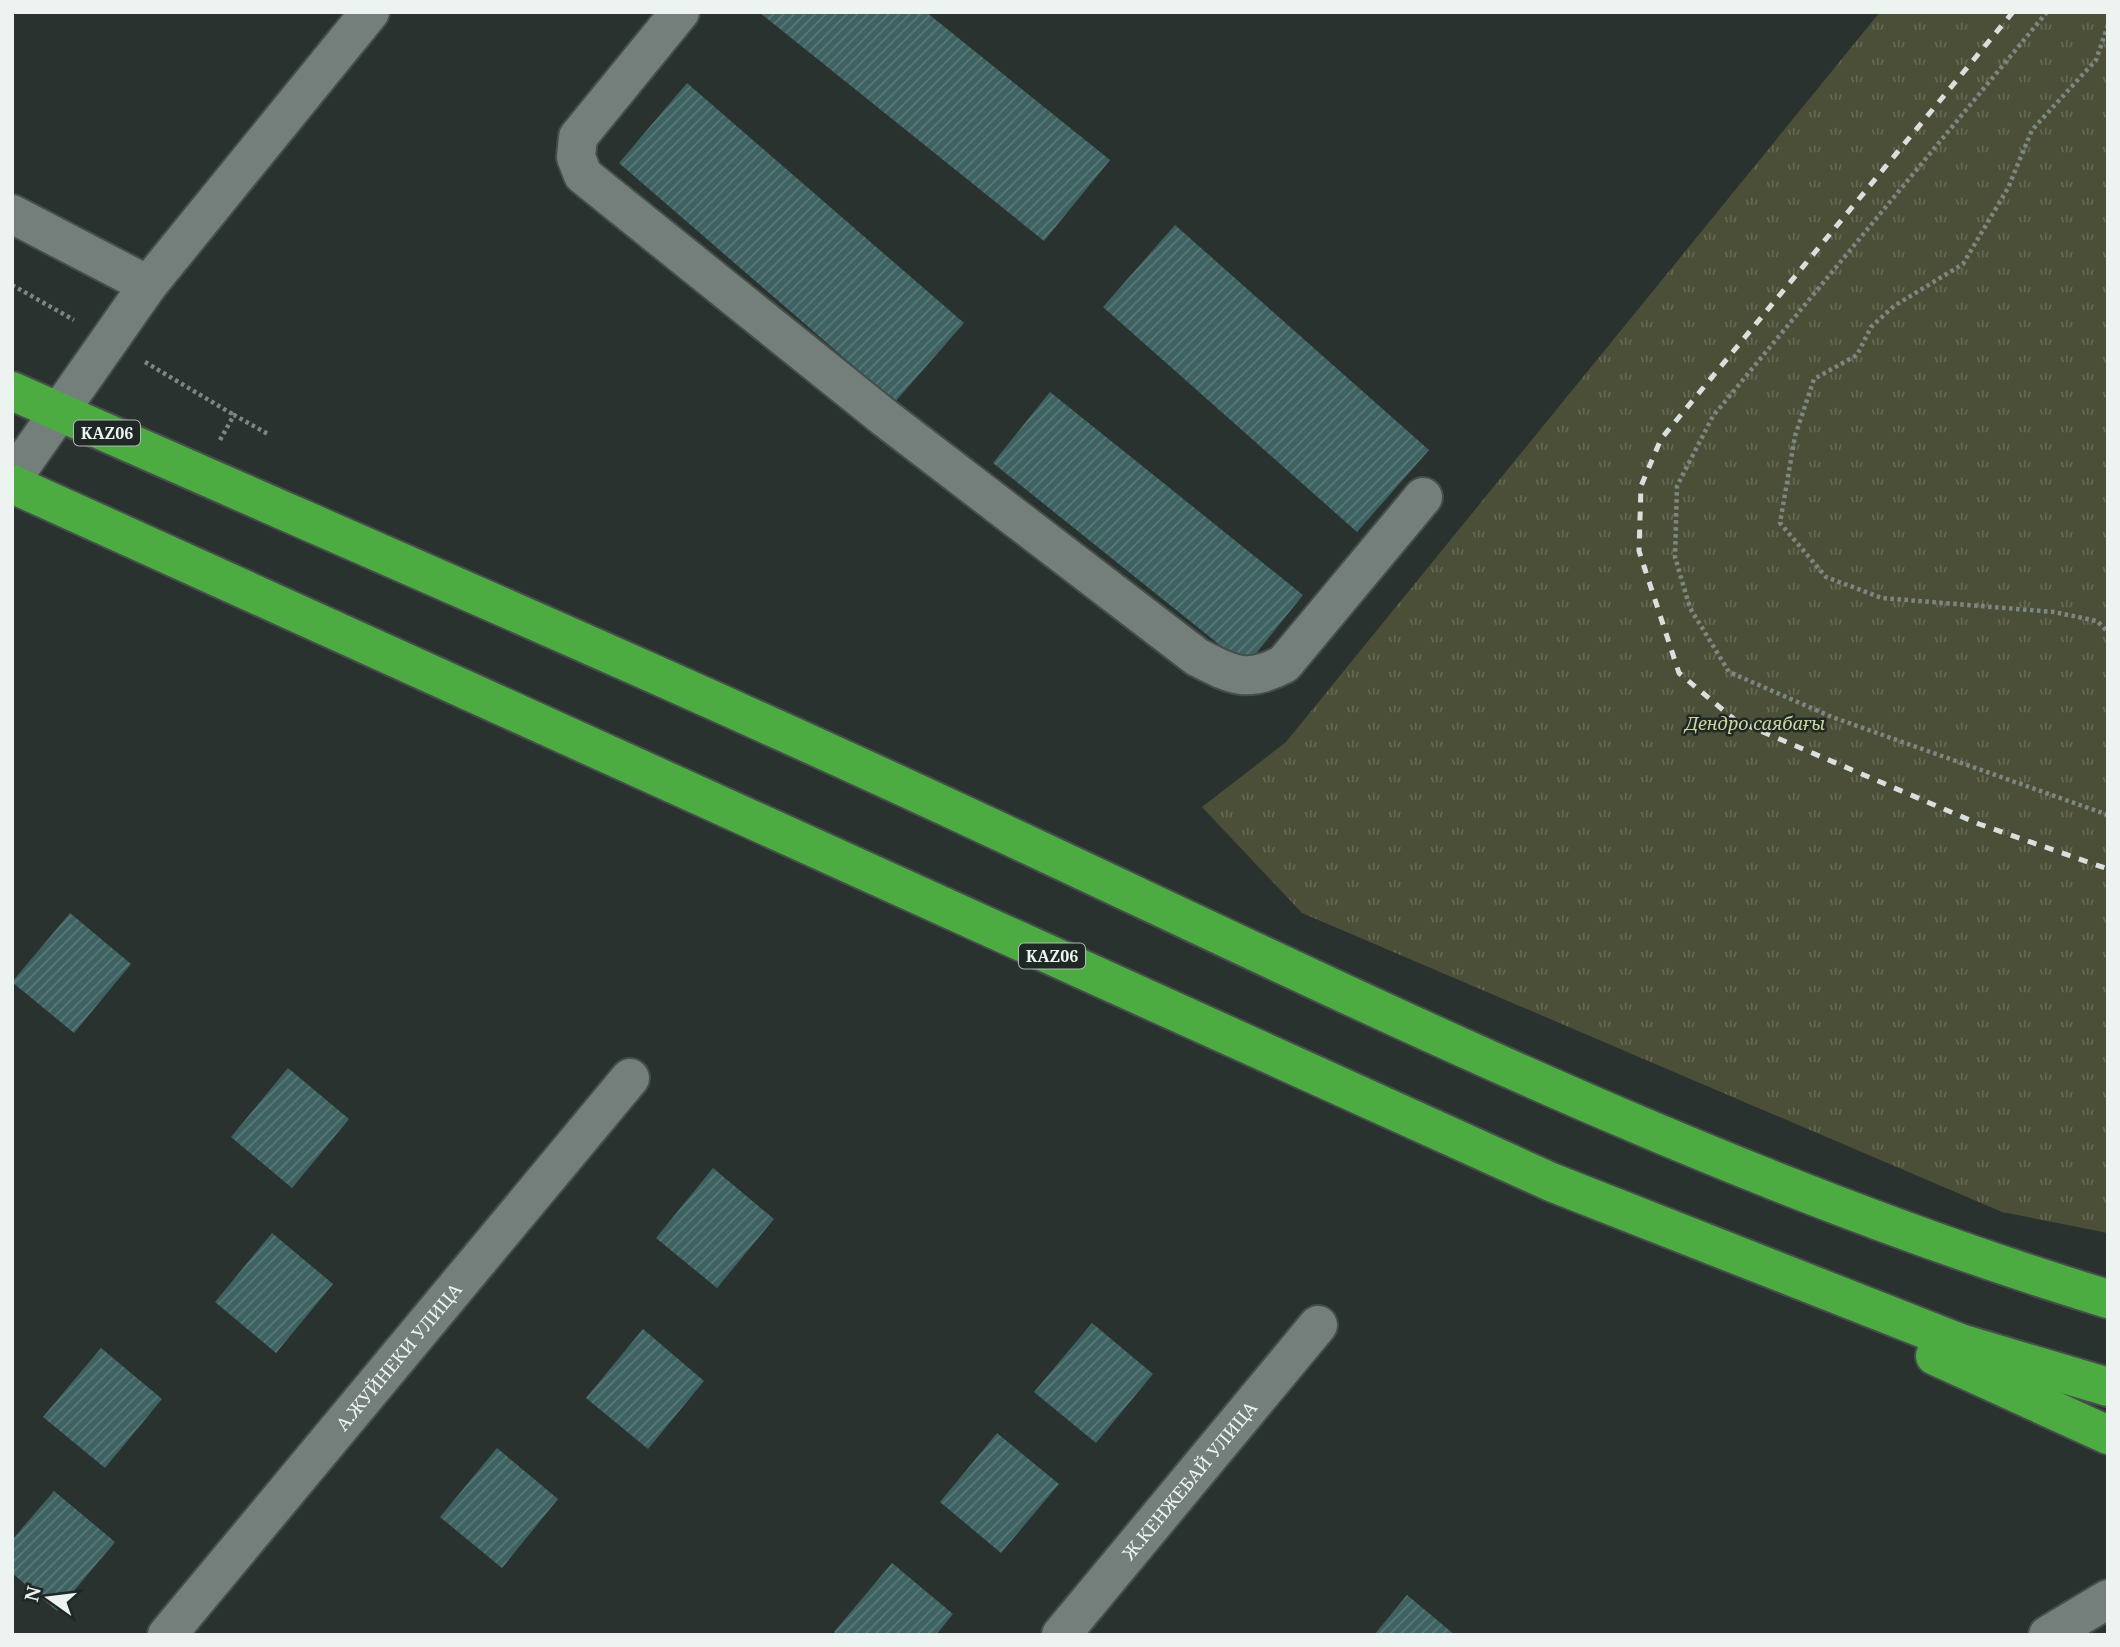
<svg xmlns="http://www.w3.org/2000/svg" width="2120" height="1647" font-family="'Noto Serif',serif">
	<defs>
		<pattern id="grass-tufts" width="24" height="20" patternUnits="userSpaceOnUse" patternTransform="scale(1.75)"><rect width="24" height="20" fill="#4b4f37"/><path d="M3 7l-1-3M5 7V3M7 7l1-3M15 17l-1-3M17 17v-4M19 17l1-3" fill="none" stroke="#656954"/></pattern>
		<pattern id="building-hatch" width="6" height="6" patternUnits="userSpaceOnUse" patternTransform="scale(1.75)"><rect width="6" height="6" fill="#3e6262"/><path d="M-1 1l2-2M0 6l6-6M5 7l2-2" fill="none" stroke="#5a7979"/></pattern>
	</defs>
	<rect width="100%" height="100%" fill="#29322e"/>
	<polygon fill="url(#grass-tufts)" points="1880,12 2108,12 2108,1233 2002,1212 1302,913 1202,807 1286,742"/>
	<g fill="url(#building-hatch)">
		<polygon points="759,12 926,12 1110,160 1044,241"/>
		<polygon points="687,83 964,323 895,402 619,163"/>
		<polygon points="1175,225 1429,450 1357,532 1103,307"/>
		<polygon points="1050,392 1303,595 1246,666 993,463"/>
		<polygon points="70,913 131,964 74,1033 12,982"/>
		<polygon points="288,1068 349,1119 292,1188 231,1137"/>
		<polygon points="713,1168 774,1219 717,1288 656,1238"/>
		<polygon points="272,1233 333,1284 276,1353 215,1302"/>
		<polygon points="1092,1323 1153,1374 1096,1443 1034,1392"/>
		<polygon points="643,1329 704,1381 648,1449 586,1398"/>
		<polygon points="101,1348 162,1399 105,1468 43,1417"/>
		<polygon points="997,1433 1059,1484 1001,1553 940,1502"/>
		<polygon points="497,1448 558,1499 502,1568 440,1517"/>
		<polygon points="54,1491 115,1542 57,1611 12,1573 12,1540"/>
		<polygon points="892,1563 953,1614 936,1635 837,1635 834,1632"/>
		<polygon points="1407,1595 1455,1635 1374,1635"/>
	</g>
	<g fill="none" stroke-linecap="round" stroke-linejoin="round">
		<defs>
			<g id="street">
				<path d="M680 12 578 137 576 157 583 175 885 418 1197 657C1232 675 1247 684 1284 664L1423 497"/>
				<polyline points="12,214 148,285"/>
				<polyline points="12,479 148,285 370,12"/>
				<path id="s1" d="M167 1635 630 1078"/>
				<path id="s2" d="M1061 1635 1318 1325"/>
				<polyline points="2048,1635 2108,1599"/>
			</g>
			<g id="highway">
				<path d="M12 391C334 534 658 672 977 821 1348 994 1716 1179 2108 1299"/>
				<polyline points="12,484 1551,1182 1960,1343 2108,1387"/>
				<polyline points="1935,1356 2108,1435"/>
			</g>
		</defs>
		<use href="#street" stroke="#464e4b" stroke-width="42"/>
		<use href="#highway" stroke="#464e4b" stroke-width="42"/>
		<g stroke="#7e8682" stroke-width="4.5" stroke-dasharray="3.5 3.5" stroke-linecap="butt">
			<polyline points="2047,12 1713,416 1677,486 1675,557 1690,608 1729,672 1832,717 2108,815"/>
			<polyline points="2108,25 2096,60 2032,130 2008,188 1963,264 1894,306 1871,327 1857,355 1814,379 1795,436 1780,523 1826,577 1882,598 2054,612 2097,621 2108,632"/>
			<polyline points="12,285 74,320"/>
			<polyline points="145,362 234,415"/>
			<polyline points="220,440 234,415 268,434"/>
		</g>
		<use href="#street" stroke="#747e7a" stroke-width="38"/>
		<use href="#highway" stroke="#4cac42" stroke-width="38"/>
		<polyline stroke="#d9dfdc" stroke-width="5" stroke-dasharray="9 9" stroke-linecap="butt" points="2013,12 1661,439 1641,486 1639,551 1679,673 1735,720 1979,824 2108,869"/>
	</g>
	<g text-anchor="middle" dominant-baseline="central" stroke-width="5" stroke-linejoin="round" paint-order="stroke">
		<g fill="#1f2825" stroke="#afb6b3" stroke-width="2">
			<rect x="74" y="420.5" width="66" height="25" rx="5"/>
			<rect x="1019" y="943.5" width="66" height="25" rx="5"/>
		</g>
		<g font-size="16" font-weight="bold" fill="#edf3f0">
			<text x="107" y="433">KАZ06</text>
			<text x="1052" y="956">KАZ06</text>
		</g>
		<g font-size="18" font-style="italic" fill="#cbd39e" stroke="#1f2825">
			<text x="1755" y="723">Дендро саябағы</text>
		</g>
		<g font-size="18" fill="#edf3f0" stroke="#1f2825">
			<text stroke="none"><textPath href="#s1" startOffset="362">А.ЖУЙНЕКИ УЛИЦА</textPath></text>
			<text stroke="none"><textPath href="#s2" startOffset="201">Ж.КЕНЖЕБАЙ УЛИЦА</textPath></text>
		</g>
	</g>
	<rect width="2120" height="1647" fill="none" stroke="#edf3f0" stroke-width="28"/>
	<g transform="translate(49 1598) rotate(284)" stroke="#1f2825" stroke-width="5" paint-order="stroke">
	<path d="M0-5L12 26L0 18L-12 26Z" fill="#edf3f0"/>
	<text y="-10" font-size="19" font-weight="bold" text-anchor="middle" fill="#edf3f0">N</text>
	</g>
</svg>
